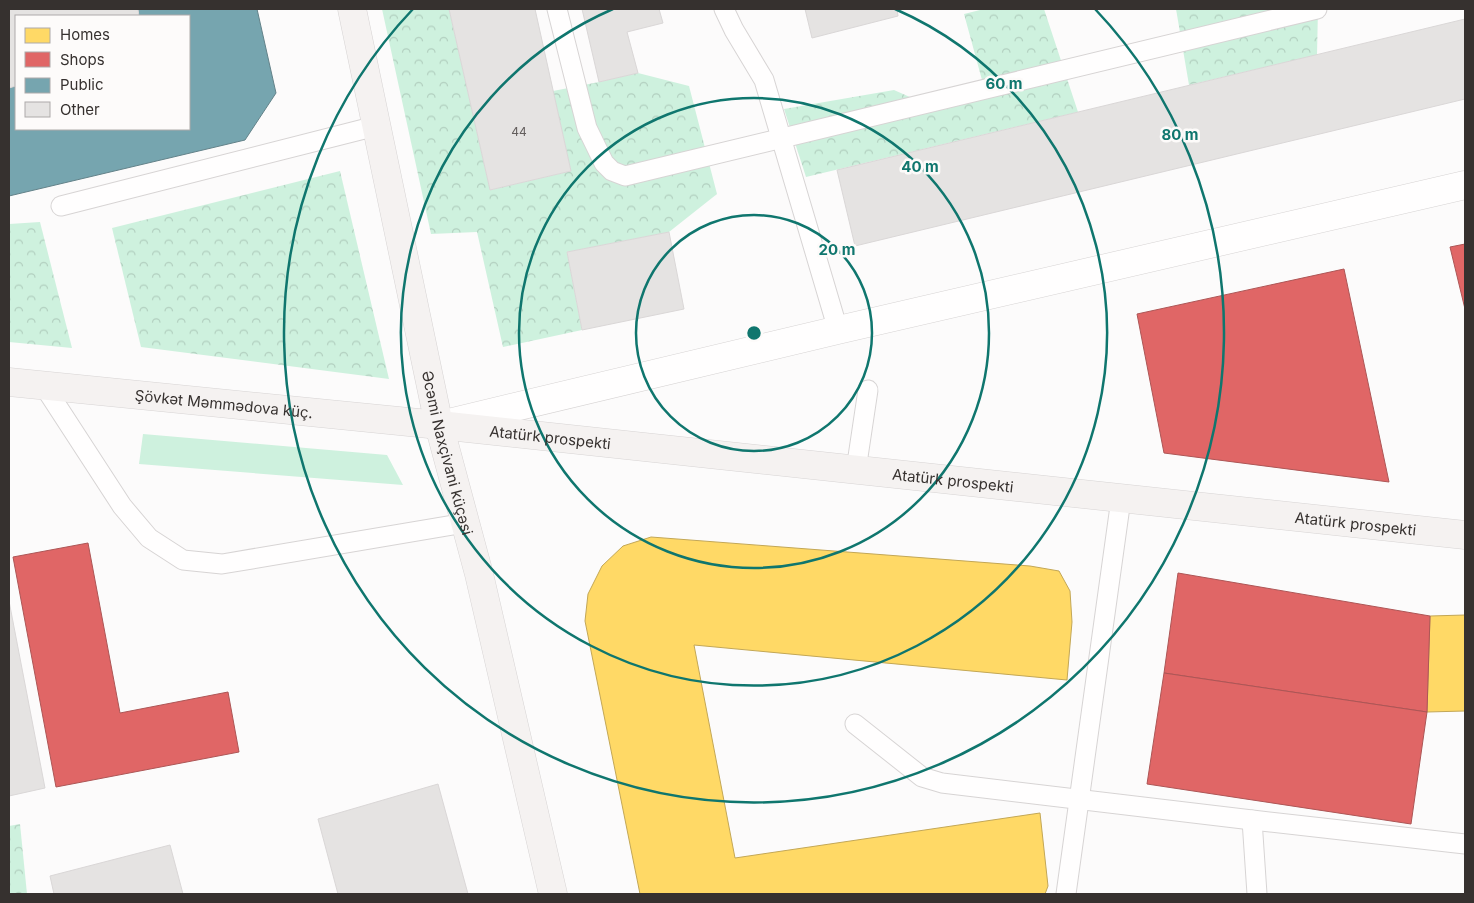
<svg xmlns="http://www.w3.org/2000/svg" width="1474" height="903" font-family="Inter,sans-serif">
	<defs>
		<pattern id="forest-crowns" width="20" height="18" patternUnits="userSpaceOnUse" patternTransform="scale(1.25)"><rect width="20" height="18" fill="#cef1de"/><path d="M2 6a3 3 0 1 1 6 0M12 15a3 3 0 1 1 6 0" fill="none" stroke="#b2cfbf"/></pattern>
	</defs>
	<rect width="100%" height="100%" fill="#fcfbfb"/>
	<polygon fill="#cef1de" points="143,434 387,455 403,485 139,464"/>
	<g fill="url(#forest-crowns)">
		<polygon points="382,9 449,9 490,190 571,171 553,91 599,82 638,73 689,86 717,194 669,232 567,252 582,330 503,347 477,232 431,234"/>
		<polygon points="984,9 1044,9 1078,112 806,177 784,109 894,90 912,98 982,80 964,14"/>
		<polygon points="1176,9 1318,9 1317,55 1189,85"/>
		<polygon points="340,171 389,379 141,347 112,228"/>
		<polygon points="40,222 72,348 9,342 9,224"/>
		<polygon points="20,824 27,894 9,894 9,826"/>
	</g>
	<g fill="#ffd966" stroke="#c3a756">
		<polygon points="651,537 1030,566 1059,571 1070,591 1072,622 1067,680 694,645 735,858 1040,813 1048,886 1045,894 640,894 585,621 588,594 602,566 623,546"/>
		<polygon points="1465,615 1465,711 1427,712 1430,616"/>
	</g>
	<g fill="#e06666" stroke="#ad5656">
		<polygon points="1465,244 1465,309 1450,247"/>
		<polygon points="1344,269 1389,482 1164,453 1137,314"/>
		<polygon points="88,543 120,713 228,692 239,752 56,787 13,557"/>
		<polygon points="1178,573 1430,616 1427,712 1164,673"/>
		<polygon points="1164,673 1427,712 1411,824 1147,784"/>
	</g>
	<polygon fill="#76a5af" stroke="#638289" points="138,9 257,9 276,93 245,140 9,196 9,88 16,86 16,129 189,129 189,16 139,16"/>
	<g fill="#e5e3e2" stroke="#dad7d7">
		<polygon points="9,9 138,9 139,16 16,16 16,86 9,88"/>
		<polygon points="449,9 535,9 571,171 490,190"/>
		<polygon points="582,9 659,9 663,23 627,32 638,73 599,82"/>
		<polygon points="805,9 897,9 898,16 812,38"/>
		<polygon points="1465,19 1465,99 855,246 837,170"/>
		<polygon points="669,232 684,309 582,330 567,252"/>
		<polygon points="9,601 45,788 9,796"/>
		<polygon points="438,784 468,894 338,894 318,819"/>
		<polygon points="170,845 183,894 54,894 50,876"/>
	</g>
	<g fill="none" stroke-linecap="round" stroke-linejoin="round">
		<defs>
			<g id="lane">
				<polyline points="557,9 587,128 604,163 612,171 625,176 1317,9"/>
				<polyline points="724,9 734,30 764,80 838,330"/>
				<polyline points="61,206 376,126"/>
				<polyline points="44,386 122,506 149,538 183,560 222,564 465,523"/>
				<polyline points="856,470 868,390"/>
				<polyline points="855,724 922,777 942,783 1252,820 1465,844"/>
				<polyline points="1252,820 1257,894"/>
				<polyline points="1066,894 1121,499"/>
			</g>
			<polyline id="street" points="444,424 838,330 1465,185"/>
			<g id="secondary">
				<path id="s1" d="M352 9 439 425 479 574 553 894"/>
				<path id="s2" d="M9 382 439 425 1465 535"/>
			</g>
		</defs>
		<use href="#lane" stroke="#d7d4d4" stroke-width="21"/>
		<use href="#street" stroke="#d7d4d4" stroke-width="29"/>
		<use href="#secondary" stroke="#d7d4d4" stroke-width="29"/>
		<use href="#lane" stroke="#fffefe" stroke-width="19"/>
		<use href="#street" stroke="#fffefe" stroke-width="28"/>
		<use href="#secondary" stroke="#f5f2f1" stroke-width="28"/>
	</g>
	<g fill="none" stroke="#0f766e" stroke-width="2.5">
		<circle cx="754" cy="333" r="118"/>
		<circle cx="754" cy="333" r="235"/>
		<path d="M895 9A353 353 0 1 1 613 9"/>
		<path d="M1095 9A470 470 0 1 1 413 9"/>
	</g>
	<g text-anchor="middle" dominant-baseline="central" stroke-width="5" stroke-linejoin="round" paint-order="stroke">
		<g font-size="12" fill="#635e5d">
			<text x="519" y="131">44</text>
		</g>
		<g font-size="15" fill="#36312f" stroke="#fdfbfa">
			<text stroke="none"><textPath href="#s2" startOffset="216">Şövkət Məmmədova küç.</textPath></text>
			<text stroke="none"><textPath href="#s2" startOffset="544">Atatürk prospekti</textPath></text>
			<text stroke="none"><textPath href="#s1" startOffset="454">Əcəmi Naxçivani küçəsi</textPath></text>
			<text stroke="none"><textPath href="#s2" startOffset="949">Atatürk prospekti</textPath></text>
			<text stroke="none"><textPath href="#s2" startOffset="1354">Atatürk prospekti</textPath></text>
		</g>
	</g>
	<circle cx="754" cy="333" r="8" fill="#0f766e" stroke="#fdfbfa" stroke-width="2.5"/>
	<g font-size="15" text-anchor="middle" font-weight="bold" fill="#0f766e" stroke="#fdfbfa" stroke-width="5" stroke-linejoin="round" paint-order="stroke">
		<text x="1004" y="89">60 m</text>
		<text x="1180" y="140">80 m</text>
		<text x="920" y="172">40 m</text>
		<text x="837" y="255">20 m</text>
	</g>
	<rect width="1474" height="903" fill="none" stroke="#36312f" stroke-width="20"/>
	<rect x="15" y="15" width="175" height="115" fill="#fdfbfa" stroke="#adaaa9"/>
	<rect x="25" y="28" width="25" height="15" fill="#ffd966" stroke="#adaaa9"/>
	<text x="60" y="40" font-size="15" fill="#36312f">Homes</text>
	<rect x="25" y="52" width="25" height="15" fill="#e06666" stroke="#adaaa9"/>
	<text x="60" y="65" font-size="15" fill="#36312f">Shops</text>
	<rect x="25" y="78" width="25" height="15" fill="#76a5af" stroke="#adaaa9"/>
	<text x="60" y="90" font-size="15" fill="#36312f">Public</text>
	<rect x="25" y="102" width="25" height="15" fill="#e5e3e2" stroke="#adaaa9"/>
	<text x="60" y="115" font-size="15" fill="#36312f">Other</text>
</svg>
